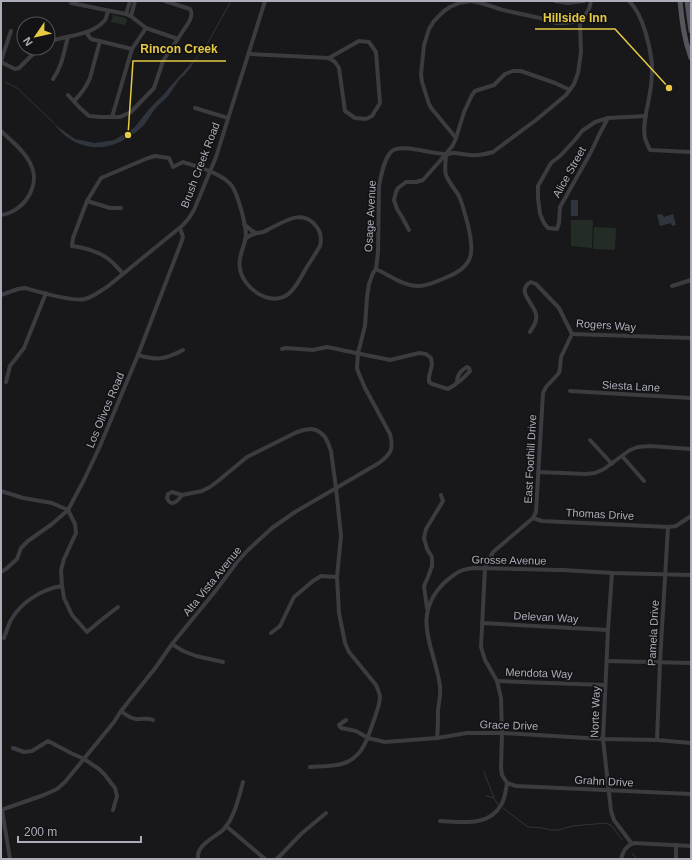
<svg xmlns="http://www.w3.org/2000/svg" width="692" height="860" font-family="Helvetica,sans-serif">
	<rect width="100%" height="100%" fill="#18181a"/>
	<g fill="#242c26">
		<polygon points="113,15 126,18 127,21 125,25 111,22"/>
		<polygon points="571,220 593,220 592,248 571,246"/>
		<polygon points="594,227 616,228 615,250 593,249"/>
	</g>
	<g fill="#2f343d">
		<path d="M195 59C193 64 190 69 187 72 185 75 182 77 180 79 176 84 172 91 168 96 165 100 160 103 157 107 151 113 148 121 142 127 114 153 79 156 54 124L75 139 95 143 114 140 128 132 134 128 150 108 165 93 169 88Z"/>
		<rect x="571" y="200" width="7" height="16"/>
		<polygon points="662,214 664,217 673,214 676,225 672,226 671,223 660,226 657,215"/>
	</g>
	<g fill="none" stroke-linecap="round" stroke-linejoin="round">
		<g stroke="#2f343d" stroke-width="1">
			<polyline points="195,60 206,46 231,1"/>
			<polyline points="5,82 17,88 54,123"/>
			<polyline points="484,772 494,798"/>
			<polyline points="486,796 494,798 498,805"/>
			<polyline points="503,808 528,827 543,828 551,830 559,830 572,826 606,823 612,826 622,840"/>
			<polyline points="632,853 637,859"/>
		</g>
		<g stroke="#3b3b40" stroke-width="4">
			<polyline points="555,1 568,3 584,1"/>
			<path d="M629 1C643 14 650 46 652 64 652 74 652 83 650 92 648 107 642 124 645 138 646 142 648 146 650 150L691 152"/>
			<polyline points="71,3 126,14 132,17 146,28 178,39"/>
			<polyline points="126,14 130,1"/>
			<polyline points="131,16 135,1"/>
			<polyline points="87,32 88,35 91,39 132,49"/>
			<path d="M48 42C66 35 92 36 105 20 107 17 107 14 108 11"/>
			<polyline points="249,54 329,58 335,62 339,68 345,111 355,118 366,119 372,116 380,103 376,52 369,42 359,41 329,58"/>
			<polyline points="1,61 11,31"/>
			<polyline points="1,62 15,69 19,68 39,48"/>
			<path d="M53 79C62 67 64 51 68 37"/>
			<path d="M68 95 80 108 89 116 101 117H120L131 112 154 88 163 61 189 22C191 18 193 13 190 9L165 1"/>
			<path d="M74 101C81 94 86 88 90 78L100 41"/>
			<polyline points="195,108 228,118"/>
			<polyline points="112,117 132,49 146,28"/>
			<polyline points="608,118 600,133 591,152 560,207 559,223 557,229 548,228 544,223 540,214 538,198 538,186 551,163 560,156 575,140 582,131 595,122 608,118 646,116"/>
			<path d="M1 131C11 141 24 150 30 163 42 185 24 212 1 215"/>
			<polyline points="456,138 464,112 472,95 475,91 494,85 505,74 513,71 521,71 555,83 570,90"/>
			<polyline points="87,201 110,208 121,208"/>
			<polyline points="409,230 402,217 397,209 394,200 396,192 398,188 406,182 416,182 423,180 446,154 453,145 456,138 432,109 429,104 422,82 421,74 424,45 429,29 434,21 444,11 450,7 459,3 471,1 481,3 503,10 540,18 556,23 565,23 580,21"/>
			<polyline points="245,239 251,235 257,233"/>
			<path d="M376 269C389 275 403 286 418 286 428 286 438 281 447 277 475 266 474 251 468 225 465 215 463 205 459 196 455 189 449 183 446 175 444 169 446 161 446 154"/>
			<path d="M123 274C120 270 117 267 114 264 104 253 87 248 72 246L73 238 87 201 101 178 148 158 155 156 169 158 173 167 183 162C198 167 222 173 232 186 238 195 246 224 246 236 245 244 241 251 240 259 237 276 250 291 265 297 287 304 295 288 304 272 309 263 315 255 320 246 322 238 321 232 316 226 302 208 284 222 269 229 266 231 260 233 257 233 252 232 247 227 244 224"/>
			<polyline points="672,286 691,280"/>
			<path d="M1 295 18 289 25 288C39 292 72 302 85 299 93 297 100 291 107 287L183 225 189 218 194 210 216 157 265 1"/>
			<path d="M530 332C533 327 538 321 536 314 534 304 515 290 531 282L536 284 559 308 572 334"/>
			<polyline points="572,334 561,357 560,368 559,373 546,387 543,393 536,512 533,518 493,552 485,568 481,647 485,660 497,681 501,698 502,733 501,768 502,775 507,783 516,786 691,794"/>
			<polyline points="572,334 691,338"/>
			<path d="M282 349 286 348 313 350 327 347 390 360 419 353 426 354 431 358 432 364 429 377V382L432 384 448 389C455 385 465 377 470 371L469 368 467 367C461 370 457 375 457 382"/>
			<path d="M138 355C157 361 166 359 183 350"/>
			<polyline points="6,382 10,366 24,348 46,293"/>
			<polyline points="570,391 691,398"/>
			<polyline points="590,440 612,464"/>
			<polyline points="622,456 644,481"/>
			<polyline points="538,472 586,474 595,473 604,469 630,450 638,447 650,446 691,449"/>
			<polyline points="1,491 23,498 52,503 68,510 75,524 76,533 64,559 61,570 62,586 64,598 72,615 87,632 100,621 118,607"/>
			<path d="M182 495 172 492 168 494 167 498C171 508 178 501 182 495L202 491 210 487 218 481 247 457 297 432 304 430 311 429 316 430 321 433 325 437 328 443 331 451 336 488 341 536 337 577 339 613 345 643 349 652 376 685C378 689 379 692 380 696 380 704 377 711 375 717 369 733 365 753 349 761 339 767 322 766 310 767"/>
			<polyline points="533,518 542,521 668,527 676,526 691,516"/>
			<polyline points="1,572 6,569 17,559 21,548 28,541 52,524 68,510 84,480 100,446 138,355 181,243 183,237 180,228"/>
			<polyline points="612,573 608,630 603,739 611,811 614,820 632,844"/>
			<polyline points="427,608 424,586 428,577 432,566 432,557 427,549 424,538 426,529 443,501 441,495"/>
			<polyline points="482,623 608,630"/>
			<polyline points="271,633 280,626 294,597 313,581 321,576 337,577"/>
			<path d="M4 638C6 632 8 626 11 620 21 602 42 589 62 586"/>
			<polyline points="172,644 183,651 196,656 223,662"/>
			<polyline points="607,661 691,663"/>
			<polyline points="497,681 605,685"/>
			<path d="M121 711C126 715 132 720 140 719 145 719 148 718 153 720"/>
			<polyline points="346,720 339,725 341,728 356,731 368,738 385,742 437,738 467,733 502,733 603,739 657,740 691,743"/>
			<path d="M437 738C438 729 438 719 438 710 439 702 441 694 440 686 435 648 410 617 444 583 455 574 458 570 473 568L558 570H563L612 573 691 575"/>
			<polyline points="657,740 660,662 668,527"/>
			<polyline points="13,748 24,752 32,751 48,741 71,753 84,759 99,769 105,775 115,788 117,796 113,810"/>
			<path d="M1 810 44 795 57 789 65 782 114 722 121 711 156 667 172 644 217 589 237 562 248 550 272 528 295 512 379 463C391 454 394 449 390 434L365 388 359 374 357 368 358 353 365 326 367 297 369 284 373 273 376 269 378 252 379 186C381 176 384 158 392 151 402 143 433 155 447 154 449 154 451 153 453 153 459 153 465 155 471 155 479 156 486 154 493 152L536 120 566 95 574 84 578 73 581 52 580 23 589 9 591 1"/>
			<polyline points="2,810 10,859"/>
			<path d="M440 821C461 822 489 827 501 805 505 799 506 790 507 783"/>
			<polyline points="226,826 265,859"/>
			<polyline points="676,845 676,859"/>
			<path d="M198 859C196 845 214 838 223 830 234 819 239 797 243 782"/>
			<polyline points="277,859 301,834 326,813"/>
			<path d="M621 859C623 851 626 846 634 843L691 846"/>
		</g>
		<g stroke="#55565d" stroke-width="5">
			<path d="M680 1C682 21 684 39 691 58"/>
			<polyline points="687,1 691,31"/>
		</g>
	</g>
	<g text-anchor="middle" dominant-baseline="central" stroke-width="3.5" stroke-linejoin="round" paint-order="stroke">
		<g font-size="11" fill="#abadb9" stroke="#131315">
			<text transform="translate(200 165) rotate(-69)">Brush Creek Road</text>
			<text transform="translate(569 172) rotate(-61)">Alice Street</text>
			<text transform="translate(370 216) rotate(-87)">Osage Avenue</text>
			<text transform="translate(606 325) rotate(4)">Rogers Way</text>
			<text transform="translate(631 386) rotate(3)">Siesta Lane</text>
			<text transform="translate(105 410) rotate(-67)">Los Olivos Road</text>
			<text transform="translate(530 459) rotate(-87)">East Foothill Drive</text>
			<text transform="translate(600 514) rotate(3)">Thomas Drive</text>
			<text transform="translate(509 560) rotate(1)">Grosse Avenue</text>
			<text transform="translate(212 581) rotate(-51)">Alta Vista Avenue</text>
			<text transform="translate(546 617) rotate(3)">Delevan Way</text>
			<text transform="translate(653 633) rotate(-87)">Pamela Drive</text>
			<text transform="translate(539 673) rotate(2)">Mendota Way</text>
			<text transform="translate(595 712) rotate(-88)">Norte Way</text>
			<text transform="translate(509 725) rotate(2)">Grace Drive</text>
			<text transform="translate(604 781) rotate(3)">Grahn Drive</text>
		</g>
	</g>
	<path fill="none" stroke="#e6c944" stroke-width="1.5" d="M669 88L615 29H535M128 135L133 61H226"/>
	<g fill="#e6c944" stroke="#131315" stroke-width="1.5">
		<circle cx="669" cy="88" r="4"/>
		<circle cx="128" cy="135" r="4"/>
	</g>
	<g font-size="12" text-anchor="middle" font-weight="bold" fill="#e6c944" stroke="#131315" stroke-width="3.5" stroke-linejoin="round" paint-order="stroke">
		<text x="575" y="22">Hillside Inn</text>
		<text x="179" y="53">Rincon Creek</text>
	</g>
	<rect width="692" height="860" fill="none" stroke="#abadb9" stroke-width="4"/>
	<g transform="translate(36 36) rotate(236)"><circle r="19" fill="#131315" stroke="#505157"/>
	<path d="M0-3L7 15L0 10L-7 15Z" fill="#e6c944"/>
	<text y="-6" font-size="11" font-weight="bold" text-anchor="middle" fill="#abadb9">N</text>
	</g>
	<path d="M18 836v6h123v-6" fill="none" stroke="#abadb9" stroke-width="2"/>
	<text x="24" y="836" font-size="12" fill="#abadb9" stroke="#131315" stroke-width="3" paint-order="stroke">200 m</text>
</svg>
